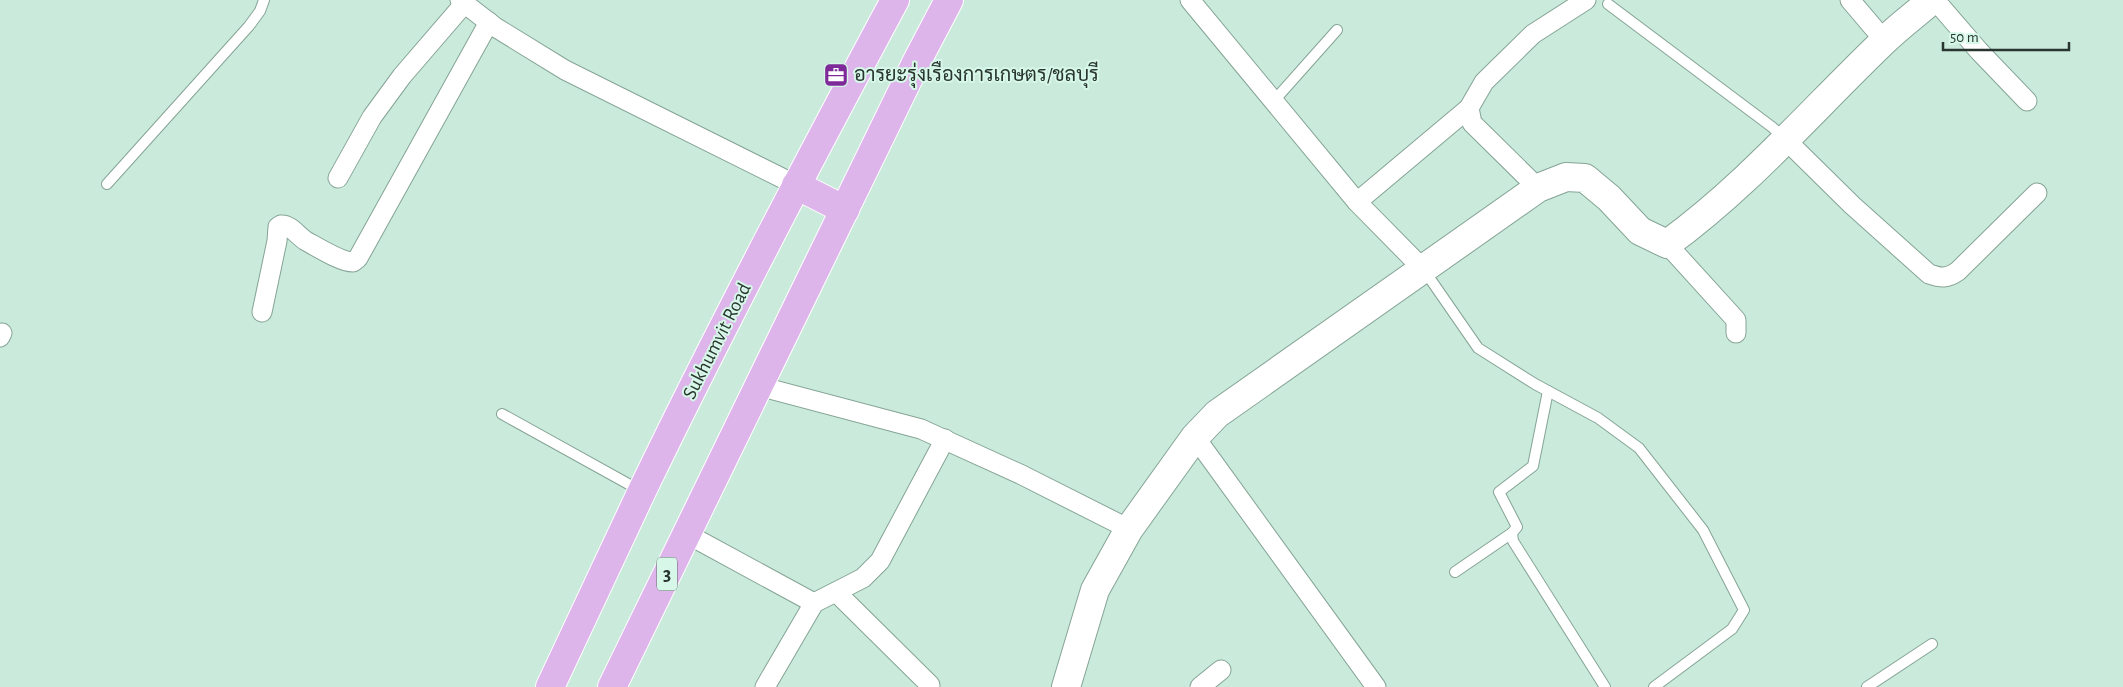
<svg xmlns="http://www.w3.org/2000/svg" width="2123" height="687" font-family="'Alegreya Sans',Sarabun,sans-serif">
	<rect width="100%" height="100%" fill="#caeadb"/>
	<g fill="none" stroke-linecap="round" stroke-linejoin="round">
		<defs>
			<g id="lane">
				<polyline points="1608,4 1772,127 1784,138"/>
				<polyline points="1273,102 1337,30"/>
				<polyline points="107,184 249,26 260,11 264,0"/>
				<polyline points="1424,270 1478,348 1535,384 1598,418 1639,448 1703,530 1744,610 1732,629 1654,687"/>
				<polyline points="1548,391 1533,466 1499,492 1517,527 1512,533 1513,541 1605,687"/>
				<polyline points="502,414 641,491"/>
				<polyline points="1455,572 1512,533"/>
				<polyline points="1867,687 1932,644"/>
			</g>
			<g id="street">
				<polyline points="460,0 495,27 565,70 796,185"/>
				<polyline points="1190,0 1357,202 1424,270"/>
				<polyline points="1850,0 1884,40"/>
				<polyline points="1935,0 1979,51 2027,101"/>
				<path d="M1786 140 1852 205 1929 274C1941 278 1947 279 1958 271L2037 193"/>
				<polyline points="338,178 372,117 402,76 464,4"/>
				<polyline points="1538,188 1472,123 1469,108 1484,82 1533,34 1586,0"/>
				<polyline points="1357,202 1469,108"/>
				<polyline points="1667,244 1736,320 1736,333"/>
				<path d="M262 312 277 241 278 227 281 225C290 224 298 236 306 241 317 247 341 262 353 262L358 258 489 22"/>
				<polyline points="0,337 2,333"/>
				<polyline points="759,386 921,429 1022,475 1129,529"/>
				<polyline points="1195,437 1376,687"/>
				<polyline points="687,534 814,603"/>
				<polyline points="836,592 930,685"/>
				<polyline points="765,687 814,603 863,578 880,561 945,439"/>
				<polyline points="1200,687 1221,670"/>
			</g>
			<path id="secondary" d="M1066 687 1095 590 1129 529 1195 437 1217 414 1538 188 1566 177 1585 178 1609 198 1640 231 1667 244C1747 186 1812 110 1883 42 1898 27 1916 14 1932 0"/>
			<g id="primary">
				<polyline points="796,185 845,210"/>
				<path d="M550 687C581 622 611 556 642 491 722 325 808 162 895 0"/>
				<polyline points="612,687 917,61 949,0"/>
			</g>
		</defs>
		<use href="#lane" stroke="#85a496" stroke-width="12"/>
		<use href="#street" stroke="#85a496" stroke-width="21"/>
		<use href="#secondary" stroke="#85a496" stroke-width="30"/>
		<use href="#primary" stroke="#fff" stroke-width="30"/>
		<use href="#lane" stroke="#fff" stroke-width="10"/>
		<use href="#street" stroke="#fff" stroke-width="19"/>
		<use href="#secondary" stroke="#fff" stroke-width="28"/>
		<use href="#primary" stroke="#ddb5eb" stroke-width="28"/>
	</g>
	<defs>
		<symbol id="office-square" viewBox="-11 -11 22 22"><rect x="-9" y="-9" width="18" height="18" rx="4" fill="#7f2a99" stroke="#d7f8e8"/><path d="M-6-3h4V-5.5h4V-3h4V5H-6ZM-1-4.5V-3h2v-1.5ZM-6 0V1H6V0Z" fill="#fff"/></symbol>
	</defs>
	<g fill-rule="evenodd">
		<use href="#office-square" x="822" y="61" width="28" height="28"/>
	</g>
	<g text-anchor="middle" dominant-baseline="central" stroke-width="4" stroke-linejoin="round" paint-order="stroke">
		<rect fill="#d7f8e8" stroke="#5d7067" stroke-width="1" x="657" y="557.5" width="20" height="33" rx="4"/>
		<g font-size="19" font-weight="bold" fill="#293630">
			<text x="667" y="574">3</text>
		</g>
		<g font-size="20" fill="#293630" stroke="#d7f8e8" text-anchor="start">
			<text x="854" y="75">อารยะรุ่งเรืองการเกษตร/ชลบุรี</text>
		</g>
		<g font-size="20" fill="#293630" stroke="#d7f8e8">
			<text transform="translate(717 341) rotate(-63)">Sukhumvit Road</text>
		</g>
	</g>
	<path d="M1943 42v8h126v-8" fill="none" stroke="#293630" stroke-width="2.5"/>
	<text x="1950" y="42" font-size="15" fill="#293630" stroke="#d7f8e8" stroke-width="4" paint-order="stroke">50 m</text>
</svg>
